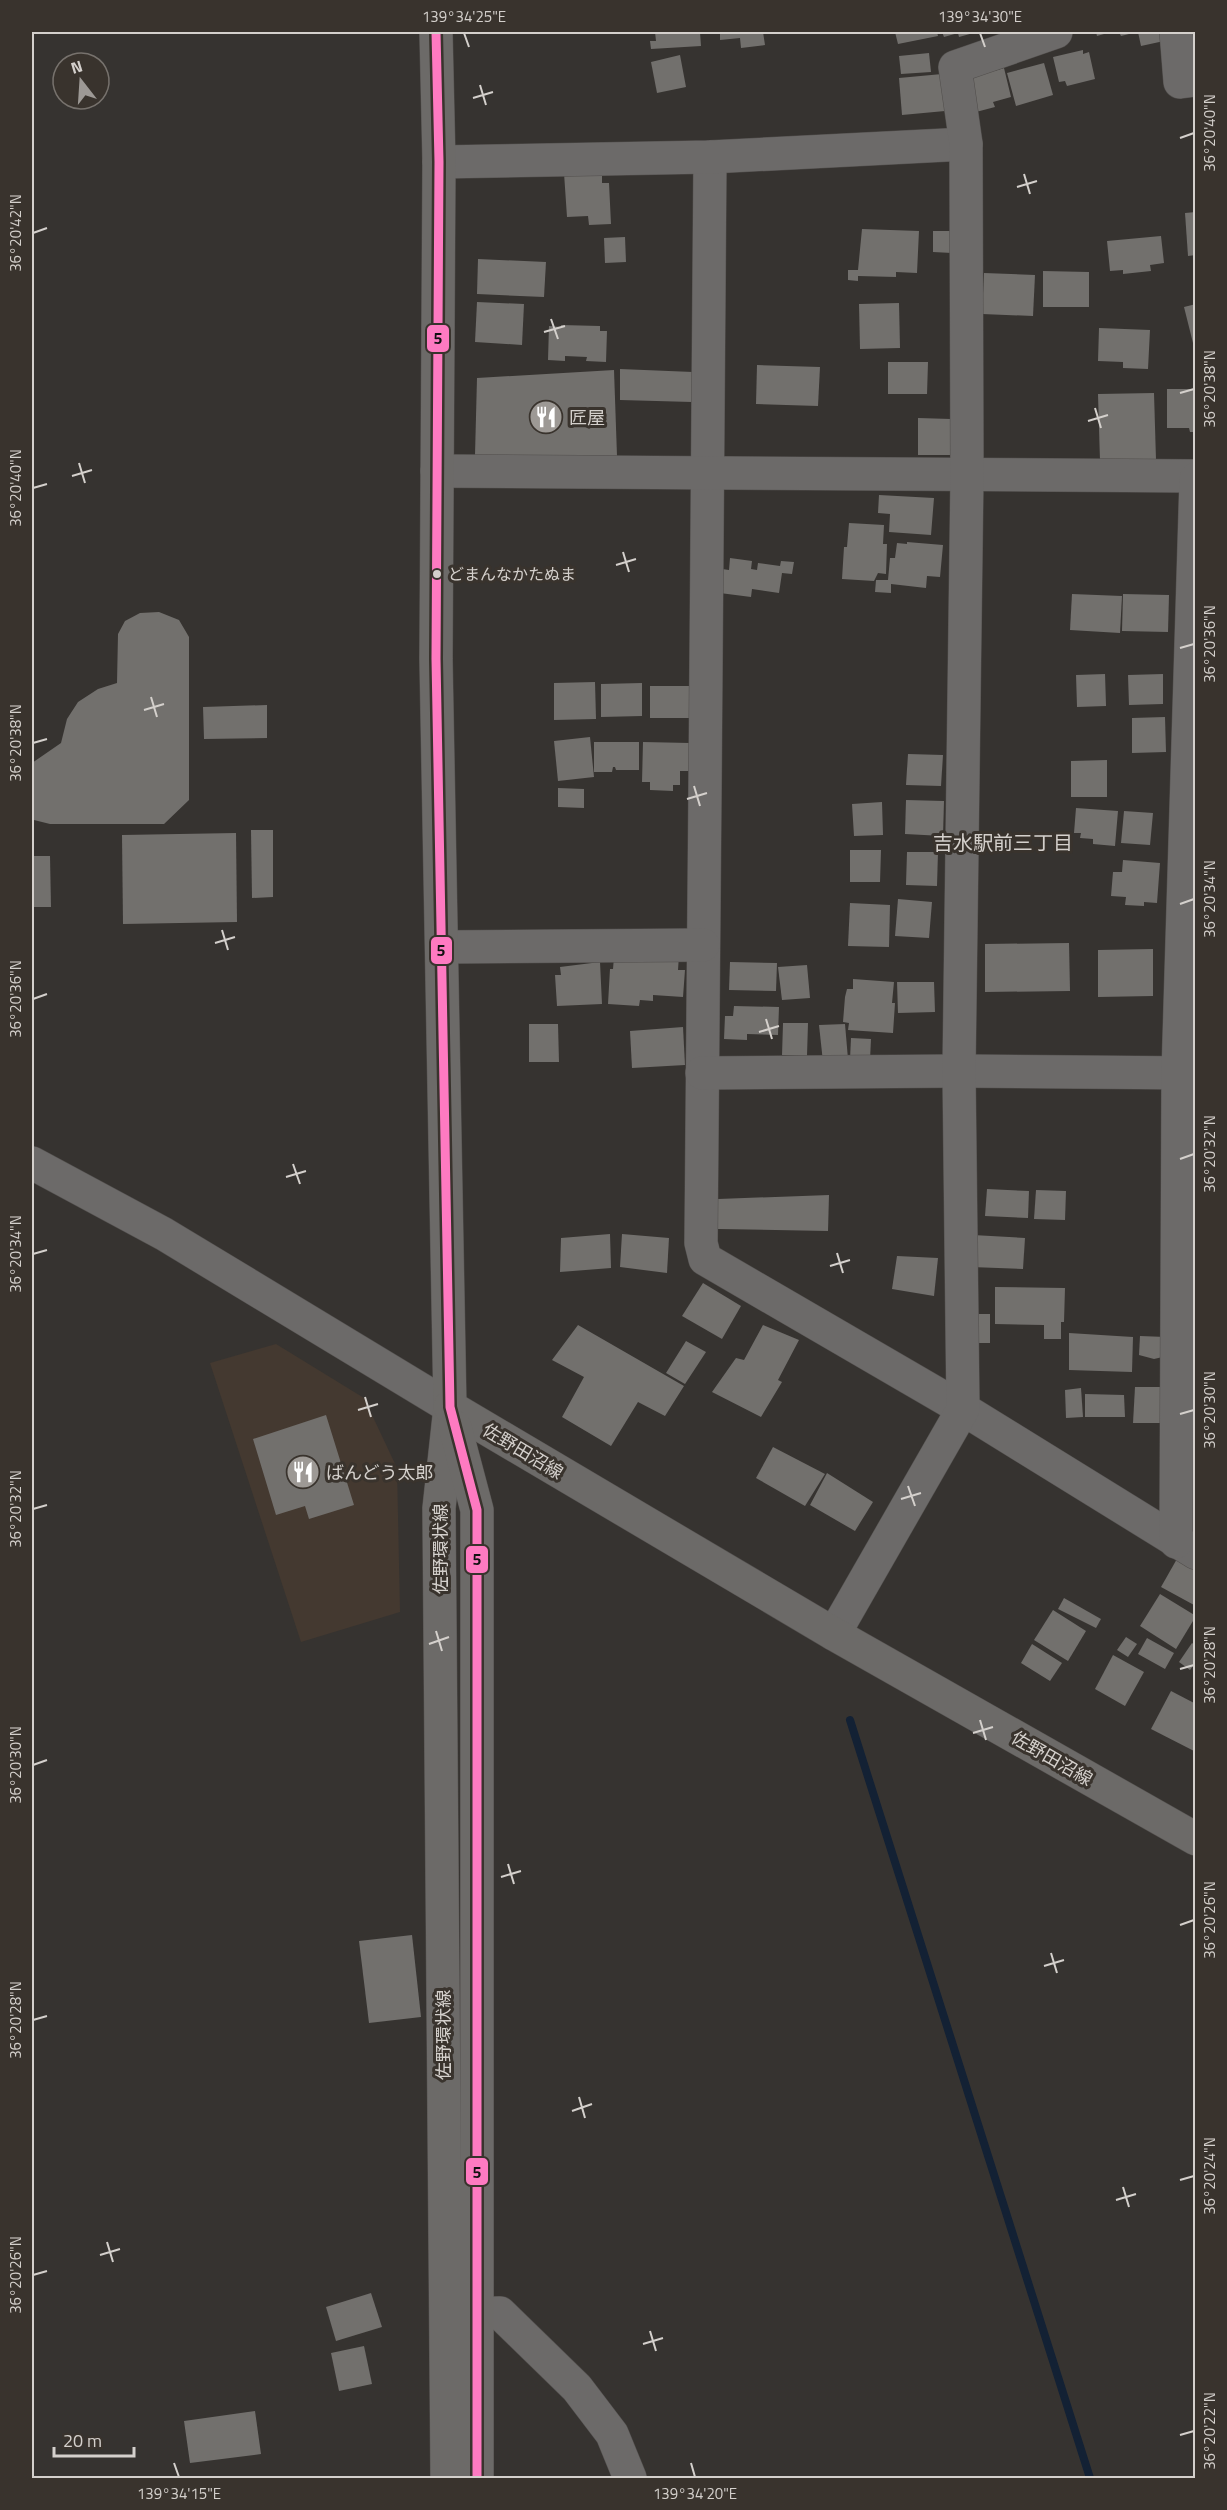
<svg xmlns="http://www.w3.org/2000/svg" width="1227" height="2510" font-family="'Titillium Web','Noto Sans JP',sans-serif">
	<rect width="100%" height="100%" fill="#363330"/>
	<polygon fill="#443930" points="276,1344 364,1398 397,1468 400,1612 301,1642 210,1363"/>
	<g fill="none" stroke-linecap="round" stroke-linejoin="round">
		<polyline stroke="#132134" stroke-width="8" points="850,1720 1090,2478"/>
	</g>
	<g fill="#72706d">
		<polygon points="655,32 700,32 701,46 651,49 650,41 656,41"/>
		<polygon points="720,32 763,32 765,45 741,48 740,38 720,40"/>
		<polygon points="895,32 937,32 938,36 898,44"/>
		<polygon points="942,32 977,32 959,37 958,33 944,37"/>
		<polygon points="1096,32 1111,32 1097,36"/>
		<polygon points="1119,32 1137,32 1121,36"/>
		<polygon points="1138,32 1161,32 1164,41 1141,46"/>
		<polygon points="1083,50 1083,54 1089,52 1095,79 1067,86 1065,81 1059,82 1053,57"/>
		<polygon points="929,53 931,72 901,74 899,56"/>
		<polygon points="680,55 686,87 657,93 651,62"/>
		<polygon points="1044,63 1053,95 1016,106 1007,73"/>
		<polygon points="993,65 994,71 1004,68 1011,97 993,102 995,107 976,112 958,81"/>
		<polygon points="942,74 945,111 902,115 899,78"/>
		<polygon points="602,171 602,183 609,183 611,224 589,225 588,216 567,217 564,173"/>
		<polygon points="1196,212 1196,255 1188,256 1185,213"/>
		<polygon points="862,229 919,231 917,273 896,272 896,277 858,276 858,281 848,280 848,270 858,270"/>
		<polygon points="933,231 952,231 952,253 933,252"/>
		<polygon points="1161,236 1164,263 1150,265 1151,271 1123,274 1123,270 1110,271 1107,241"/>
		<polygon points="625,237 626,262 605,263 604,238"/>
		<polygon points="478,259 546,262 544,297 477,294"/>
		<polygon points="1043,271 1089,272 1089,307 1043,307"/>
		<polygon points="984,273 1035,275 1033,316 982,314"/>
		<polygon points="477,302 524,304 522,345 475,342"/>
		<polygon points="899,303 900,348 860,349 859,304"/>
		<polygon points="1196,304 1196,351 1195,351 1184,307"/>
		<polygon points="561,325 600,326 600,331 607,331 606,362 586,361 587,357 565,356 565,361 548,360 549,326 561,327"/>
		<polygon points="1099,328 1150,330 1148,369 1123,368 1123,362 1098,361"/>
		<polygon points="888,362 928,362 927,394 888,394"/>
		<polygon points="757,365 820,367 818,406 756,404"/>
		<polygon points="620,369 693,372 692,402 620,400"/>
		<polygon points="614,370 617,456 475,455 477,378"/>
		<polygon points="1167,389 1196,389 1196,432 1190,432 1189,428 1167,428"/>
		<polygon points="1154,393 1156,460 1100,461 1098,394"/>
		<polygon points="918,418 951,419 951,455 918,455"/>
		<polygon points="879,495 934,498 931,535 889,532 890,514 878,513"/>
		<polygon points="849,523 884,525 883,544 887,544 886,574 878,573 874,581 842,579 844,547 847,547"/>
		<polygon points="907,542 943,545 940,577 927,576 926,588 891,584 891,593 875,592 876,580 888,580 890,558 895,558 897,543 907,544"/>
		<polygon points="730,558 752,561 751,569 757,570 758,563 780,566 781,561 794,562 792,574 782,573 779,593 752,589 751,597 712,592 715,568 729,570"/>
		<polygon points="1072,594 1122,596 1120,633 1070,630"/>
		<polygon points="1123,594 1169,595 1168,632 1122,631"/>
		<polygon points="159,612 179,620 189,637 189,800 164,824 50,824 34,820 32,817 32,763 61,743 67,719 78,702 98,689 117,683 118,634 125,621 140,613"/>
		<polygon points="1105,674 1106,706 1077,707 1076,675"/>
		<polygon points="1163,674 1163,704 1129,705 1128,675"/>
		<polygon points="595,682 596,719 554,720 554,683"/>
		<polygon points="642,683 642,716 601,717 601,684"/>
		<rect x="650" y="686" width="41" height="32"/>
		<polygon points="267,705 267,738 204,739 203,707"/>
		<polygon points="1165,717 1166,752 1132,753 1132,718"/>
		<polygon points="590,737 594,777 558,781 554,741"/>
		<polygon points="594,742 639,742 639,770 616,770 615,767 613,767 612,772 594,772"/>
		<polygon points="643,742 690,743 689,771 680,771 680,785 673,785 673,791 650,790 650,782 642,782"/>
		<polygon points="908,754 943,755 941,786 906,785"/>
		<polygon points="1107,760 1107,797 1071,797 1071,761"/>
		<polygon points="558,788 584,789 584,808 558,807"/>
		<polygon points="906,800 944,801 943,836 905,834"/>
		<polygon points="882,802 883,835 854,836 852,804"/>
		<polygon points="1076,808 1118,811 1115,846 1093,844 1093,839 1080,838 1081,833 1074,833"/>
		<polygon points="1124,811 1153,813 1150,845 1121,843"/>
		<polygon points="251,830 273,830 273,897 252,898"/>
		<polygon points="236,833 237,922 123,924 122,835"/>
		<polygon points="850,850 881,850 880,882 850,882"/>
		<polygon points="907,852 938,852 937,886 906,885"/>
		<polygon points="32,856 50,856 51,907 32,907"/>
		<polygon points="1123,860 1160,863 1157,903 1144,902 1144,906 1125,905 1126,897 1111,896 1113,872 1122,872"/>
		<polygon points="898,899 932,902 929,938 895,936"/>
		<polygon points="850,903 890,905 889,947 848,946"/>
		<polygon points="1069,943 1070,991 985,992 985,944"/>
		<polygon points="1153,949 1153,996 1098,997 1098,950"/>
		<polygon points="679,955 678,970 685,970 683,997 653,995 653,1001 640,1000 639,1006 608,1004 610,969 613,969 614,957"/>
		<polygon points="600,962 602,1004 557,1006 555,975 561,975 560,967"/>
		<polygon points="730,962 777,963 776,991 729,990"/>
		<polygon points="807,965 810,998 782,1000 778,967"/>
		<polygon points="853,979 894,982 892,1003 895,1003 893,1033 848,1030 849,1023 843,1022 845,997 847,989 853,989"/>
		<polygon points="897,982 934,982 935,1012 898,1013"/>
		<polygon points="734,1006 779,1007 778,1035 747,1034 747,1040 724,1039 725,1016 733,1016"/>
		<polygon points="783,1023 808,1023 807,1056 782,1055"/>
		<polygon points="529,1024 558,1024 559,1062 529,1062"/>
		<polygon points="845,1024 848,1059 823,1062 819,1025"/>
		<polygon points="683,1027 685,1065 632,1068 630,1031"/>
		<polygon points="851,1038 871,1039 870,1060 850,1059"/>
		<rect x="1193" y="1125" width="3" height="27"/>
		<polygon points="1193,1160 1196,1161 1196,1188 1193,1188"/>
		<polygon points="987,1189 1029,1191 1028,1218 985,1216"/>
		<polygon points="1036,1190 1066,1191 1065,1220 1034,1219"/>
		<polygon points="829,1195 828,1231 718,1229 718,1199"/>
		<polygon points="610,1234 611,1268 560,1272 561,1238"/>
		<polygon points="622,1234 669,1238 667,1273 620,1267"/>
		<polygon points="973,1235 1025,1238 1023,1269 971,1267"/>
		<polygon points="1190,1247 1196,1248 1196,1277 1189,1276"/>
		<polygon points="897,1256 938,1258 934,1296 892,1289"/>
		<polygon points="703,1283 741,1306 722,1339 682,1316"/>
		<polygon points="995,1287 1065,1288 1064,1322 1061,1322 1061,1339 1044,1339 1044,1325 995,1324"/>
		<rect x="968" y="1314" width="22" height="29"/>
		<polygon points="578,1325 684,1386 665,1416 638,1402 611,1446 562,1417 584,1377 552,1360"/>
		<polygon points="763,1325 799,1340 778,1380 782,1382 761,1417 712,1392 736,1358 744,1360"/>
		<polygon points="1069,1333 1133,1337 1132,1372 1069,1370"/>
		<polygon points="1140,1336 1166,1337 1167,1356 1154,1359 1139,1355"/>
		<polygon points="686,1341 706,1352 685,1384 666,1373"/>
		<polygon points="1135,1387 1164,1387 1164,1423 1133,1423"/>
		<polygon points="1081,1388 1083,1417 1066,1418 1065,1390"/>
		<polygon points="1085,1394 1124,1395 1125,1417 1085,1417"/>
		<polygon points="326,1415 354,1505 309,1519 305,1506 276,1515 253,1439"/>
		<polygon points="773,1447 825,1474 805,1506 756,1478"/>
		<polygon points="827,1473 873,1502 855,1531 810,1505"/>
		<polygon points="1182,1550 1196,1557 1194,1605 1161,1587"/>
		<polygon points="1160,1594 1196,1616 1176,1649 1140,1626"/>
		<polygon points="1064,1598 1101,1619 1096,1628 1058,1609"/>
		<polygon points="1053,1610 1086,1631 1068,1661 1034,1640"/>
		<polygon points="1126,1637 1137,1644 1128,1657 1117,1650"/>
		<polygon points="1147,1638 1174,1653 1165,1669 1138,1654"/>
		<polygon points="1192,1643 1196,1646 1196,1662 1190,1670 1179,1662"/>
		<polygon points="1032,1644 1062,1663 1050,1681 1021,1663"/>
		<polygon points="1113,1655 1144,1672 1125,1706 1095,1689"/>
		<polygon points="1171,1691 1196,1704 1196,1752 1151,1729"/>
		<polygon points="412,1935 421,2017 369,2023 359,1941"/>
		<polygon points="371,2293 382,2327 336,2341 326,2307"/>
		<polygon points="364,2346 372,2384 339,2391 331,2353"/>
		<polygon points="255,2411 261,2454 190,2463 184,2421"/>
	</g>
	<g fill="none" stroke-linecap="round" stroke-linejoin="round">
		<defs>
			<g id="minor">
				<polyline points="1176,32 1180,82 1196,80"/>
				<path d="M710 157C709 519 703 881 701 1243L705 1259 963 1409 1196 1553"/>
				<polyline points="439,162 710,157 966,144"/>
				<polyline points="437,471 1196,476"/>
				<polyline points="443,947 703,945"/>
				<polyline points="702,1073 959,1071 1196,1073"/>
				<polyline points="32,1163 164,1234 450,1407"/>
				<polyline points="1176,1542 1178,1073 1196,479"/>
				<polyline points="834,1634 963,1409 959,1071 967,475 966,144 955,67 1056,32"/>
				<polyline points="448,2314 500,2313 577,2388 612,2434 630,2478"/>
			</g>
			<g id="major">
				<polyline points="436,32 439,162 436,659 450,1407 439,1508 447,2478"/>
				<polyline points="450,1407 834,1634 1196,1839"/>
				<polyline points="455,1427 477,1510 477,2478"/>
			</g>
		</defs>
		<use href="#minor" stroke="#524f4d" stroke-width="34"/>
		<use href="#major" stroke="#524f4d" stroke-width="34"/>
		<use href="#minor" stroke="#6c6a69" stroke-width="33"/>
		<use href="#major" stroke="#6c6a68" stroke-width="33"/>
		<defs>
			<polyline id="bus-1" points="436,32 439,162 436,659 450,1407 477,1510 477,2478"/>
		</defs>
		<use href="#bus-1" stroke="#39332d" stroke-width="14"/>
		<use href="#bus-1" stroke="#fe7ac1" stroke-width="9"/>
	</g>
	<path fill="none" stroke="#d4d0cc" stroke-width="2" d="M464 33 469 47M980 33 985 47M480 85 486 105M473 98 493 92M1180 138 1194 133M1024 174 1030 194M1017 187 1037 181M33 233 47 228M551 319 558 339M544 332 565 326M1180 393 1194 389M1095 408 1101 428M1088 421 1108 415M79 463 85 483M72 476 92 470M33 488 47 484M623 552 629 572M616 565 636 559M1180 648 1194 644M151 697 157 717M144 710 164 704M33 743 47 739M694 786 700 806M687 799 707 793M1180 904 1194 899M222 930 228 950M215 943 235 937M33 999 47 994M766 1019 772 1039M759 1032 779 1026M1180 1159 1194 1154M293 1164 300 1184M286 1177 306 1171M837 1253 843 1273M33 1254 47 1250M830 1266 850 1260M365 1397 371 1417M358 1410 378 1404M1180 1414 1194 1410M908 1486 915 1506M901 1499 921 1493M33 1509 47 1505M436 1631 442 1651M429 1644 449 1637M1180 1669 1194 1665M980 1720 986 1740M973 1733 993 1727M33 1765 47 1760M508 1864 514 1884M501 1877 521 1871M1180 1925 1194 1920M1051 1953 1057 1973M1044 1966 1064 1960M33 2020 47 2016M579 2097 585 2118M572 2111 592 2104M1180 2180 1194 2176M1123 2187 1129 2207M1116 2200 1136 2194M107 2242 113 2262M100 2255 120 2249M33 2275 47 2271M650 2331 656 2351M643 2344 663 2338M1180 2435 1194 2431M174 2463 179 2477M691 2463 695 2477"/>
	<defs>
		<symbol id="restaurant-disc" viewBox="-11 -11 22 22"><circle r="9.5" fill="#9d9995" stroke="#39332d"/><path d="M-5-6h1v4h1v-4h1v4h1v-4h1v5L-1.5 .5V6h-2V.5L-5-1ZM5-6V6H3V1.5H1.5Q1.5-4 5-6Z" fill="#fff"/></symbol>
	</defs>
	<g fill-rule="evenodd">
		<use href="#restaurant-disc" x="527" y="398" width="38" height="38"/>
		<use href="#restaurant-disc" x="284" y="1453" width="38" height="38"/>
	</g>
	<circle fill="#d4d0cc" stroke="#39332d" stroke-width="2" cx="437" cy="574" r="5"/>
	<g text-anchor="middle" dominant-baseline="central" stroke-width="6" stroke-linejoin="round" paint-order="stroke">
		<g font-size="16" fill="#d4d0cc" stroke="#39332d" text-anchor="start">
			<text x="448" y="574">どまんなかたぬま</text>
		</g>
		<g font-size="18" fill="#d4d0cc" stroke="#39332d" text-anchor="start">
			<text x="569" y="417">匠屋</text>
			<text x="326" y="1472">ばんどう太郎</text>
		</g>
		<g font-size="18" fill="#d4d0cc" stroke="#39332d">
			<text transform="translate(523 1451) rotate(31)">佐野田沼線</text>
			<text transform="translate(440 1549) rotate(-90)">佐野環状線</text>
			<text transform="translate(1052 1758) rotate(30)">佐野田沼線</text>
			<text transform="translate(443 2035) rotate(-90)">佐野環状線</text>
		</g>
		<g font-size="20" fill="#d4d0cc" stroke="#39332d">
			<text x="1003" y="842">吉水駅前三丁目</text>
		</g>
	</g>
	<g stroke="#39332d" stroke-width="2">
		<rect x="426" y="324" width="24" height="29" rx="6" fill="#fe7ac1"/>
		<rect x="430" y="936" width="23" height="29" rx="6" fill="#fe7ac1"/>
		<rect x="465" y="1545" width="24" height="29" rx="6" fill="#fe7ac1"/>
		<rect x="465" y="2157" width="24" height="29" rx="6" fill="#fe7ac1"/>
	</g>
	<g font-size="16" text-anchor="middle" font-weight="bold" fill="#111">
		<text x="438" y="344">5</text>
		<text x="441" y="956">5</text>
		<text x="477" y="1565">5</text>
		<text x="477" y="2178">5</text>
	</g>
	<rect width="1227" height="2510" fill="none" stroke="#39332d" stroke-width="66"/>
	<g transform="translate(81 81) rotate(343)"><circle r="28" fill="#39332d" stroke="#77726d" stroke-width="1.5"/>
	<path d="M0-4.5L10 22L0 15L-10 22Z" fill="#9d9995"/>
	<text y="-9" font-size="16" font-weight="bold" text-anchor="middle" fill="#d4d0cc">N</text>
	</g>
	<path d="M54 2447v9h80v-9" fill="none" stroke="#d4d0cc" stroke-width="3"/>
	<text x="63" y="2447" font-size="18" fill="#d4d0cc" stroke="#39332d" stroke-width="4.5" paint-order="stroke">20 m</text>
	<rect x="33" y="33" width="1161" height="2444" fill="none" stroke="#d4d0cc" stroke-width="2"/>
	<g font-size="15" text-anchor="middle" fill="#d4d0cc">
		<text x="464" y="22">139°34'25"E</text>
		<text x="980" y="22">139°34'30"E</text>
		<text transform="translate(1210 133) rotate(-90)" y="5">36°20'40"N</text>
		<text transform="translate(16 233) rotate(-90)" y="5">36°20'42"N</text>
		<text transform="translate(1210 389) rotate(-90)" y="5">36°20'38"N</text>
		<text transform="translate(16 488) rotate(-90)" y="5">36°20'40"N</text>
		<text transform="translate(1210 644) rotate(-90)" y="5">36°20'36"N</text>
		<text transform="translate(16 743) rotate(-90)" y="5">36°20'38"N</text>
		<text transform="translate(1210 899) rotate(-90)" y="5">36°20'34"N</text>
		<text transform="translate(16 999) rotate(-90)" y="5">36°20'36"N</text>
		<text transform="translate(1210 1154) rotate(-90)" y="5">36°20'32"N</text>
		<text transform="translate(16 1254) rotate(-90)" y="5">36°20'34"N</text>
		<text transform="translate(1210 1410) rotate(-90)" y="5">36°20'30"N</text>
		<text transform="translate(16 1509) rotate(-90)" y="5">36°20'32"N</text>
		<text transform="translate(1210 1665) rotate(-90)" y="5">36°20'28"N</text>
		<text transform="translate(16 1765) rotate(-90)" y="5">36°20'30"N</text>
		<text transform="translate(1210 1920) rotate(-90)" y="5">36°20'26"N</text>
		<text transform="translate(16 2020) rotate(-90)" y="5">36°20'28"N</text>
		<text transform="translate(1210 2176) rotate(-90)" y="5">36°20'24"N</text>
		<text transform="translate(16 2275) rotate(-90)" y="5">36°20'26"N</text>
		<text transform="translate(1210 2431) rotate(-90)" y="5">36°20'22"N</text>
		<text x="179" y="2499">139°34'15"E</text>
		<text x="695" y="2499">139°34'20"E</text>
	</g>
</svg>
